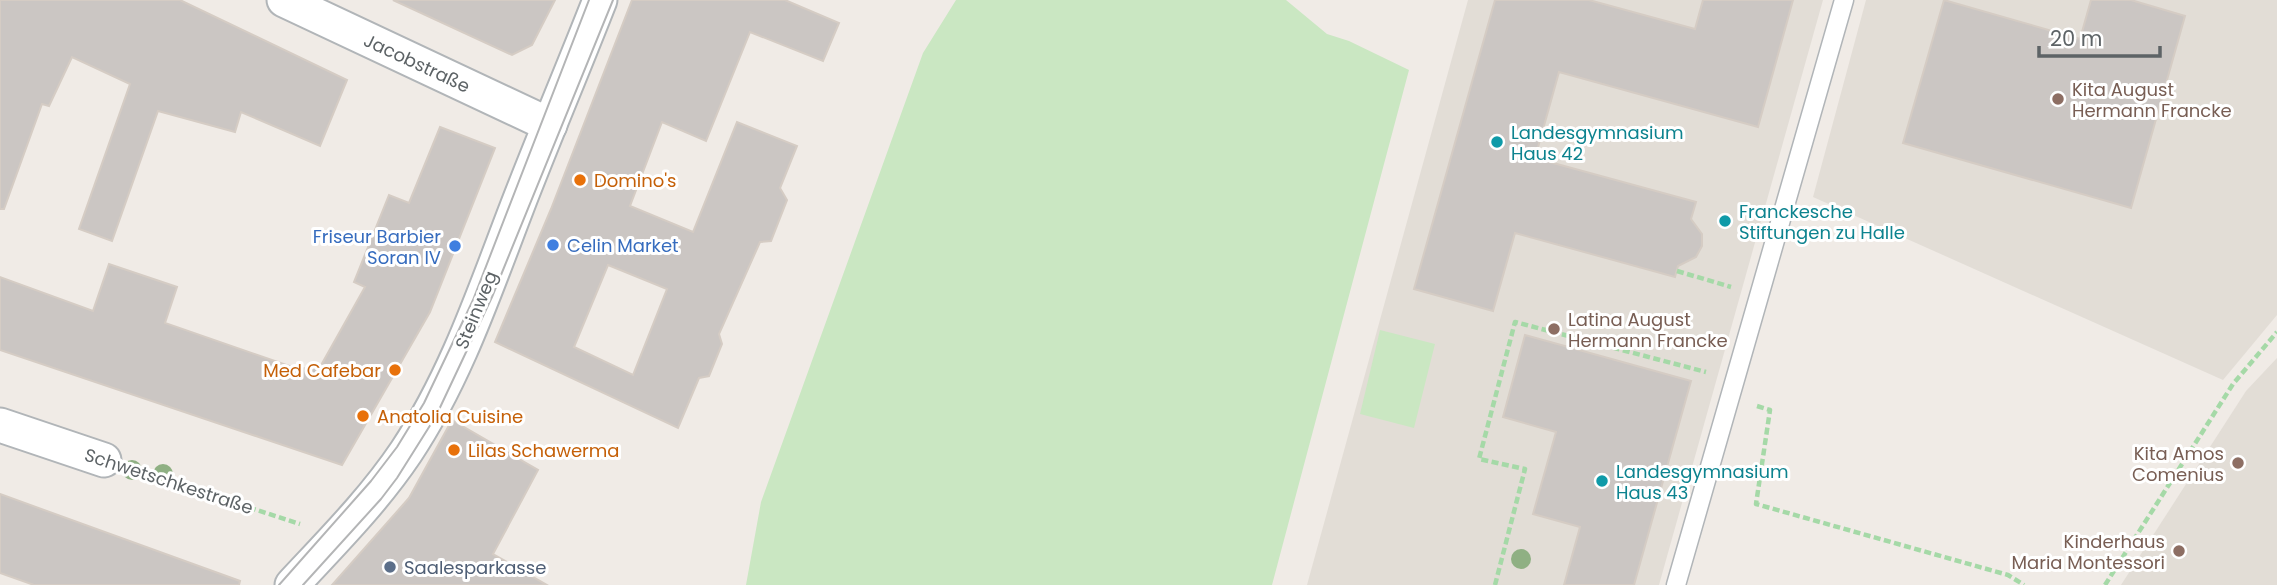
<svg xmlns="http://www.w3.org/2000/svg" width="2277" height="585" font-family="Poppins,sans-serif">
	<rect width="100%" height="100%" fill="#f0ebe6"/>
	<g fill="#e2ddd6">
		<polygon points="1468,0 1823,0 1659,585 1307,585"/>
		<polygon points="1866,0 2277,0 2277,315 2223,380 1813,197"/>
		<polygon points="2277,358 2277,585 2121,585 2246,391"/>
	</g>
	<g fill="#cae7c2">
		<polygon points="956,0 1286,0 1327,34 1349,41 1409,70 1272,585 746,585 761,502 923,53"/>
		<polygon points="1380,330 1435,344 1414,428 1360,414"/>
	</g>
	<g fill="#cbc6c3" stroke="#d5ccc4" stroke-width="2" fill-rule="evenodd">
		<polygon points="0,0 180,0 347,80 320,146 241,112 235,132 158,111 112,241 79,229 130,84 72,57 49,106 42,104 4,209 0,209"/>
		<polygon points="393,0 555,0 532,45 512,55"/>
		<path d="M632 0H785L839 23 823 61 750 32 706 141 662 122 630 206 693 232 737 122 797 146 780 188 787 200 771 241 760 242 719 334 722 344 709 376 699 378 678 428 495 342 551 209ZM608 265 667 289 633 375 574 347Z"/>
		<polygon points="1495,0 1589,0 1695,29 1703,0 1793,0 1758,127 1559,72 1535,158 1696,202 1691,219 1702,234 1702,246 1696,257 1678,266 1675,277 1515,233 1493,311 1414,289"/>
		<polygon points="1944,0 2080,39 2091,0 2131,0 2185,16 2131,208 1903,143"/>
		<polygon points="440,127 495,148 430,312 342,465 0,350 0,277 93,311 109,264 177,287 165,323 298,369 320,367 365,287 354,282 389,195 409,203"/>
		<polygon points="1525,335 1691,381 1634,585 1564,585 1580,527 1533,514 1556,432 1503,417"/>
		<polygon points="452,420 538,470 493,554 547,585 332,585 409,498"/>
		<polygon points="0,494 240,581 239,585 34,585 0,573"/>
	</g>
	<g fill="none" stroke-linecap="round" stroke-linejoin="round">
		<defs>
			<polyline id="lane" points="1676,585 1844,0"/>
			<g id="street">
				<polyline points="284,0 550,125"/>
				<polyline points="0,425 104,460"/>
				<path d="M292 585C332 542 373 501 406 452 456 377 485 290 517 207 544 137 573 69 600 0"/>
			</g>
		</defs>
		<use href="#lane" stroke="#b1b5b8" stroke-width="21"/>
		<use href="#street" stroke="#b1b5b8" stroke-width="37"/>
		<g stroke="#a5d9a7" stroke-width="4.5" stroke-dasharray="7 3.5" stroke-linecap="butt">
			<polyline points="1677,271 1731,287"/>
			<polyline points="1757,406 1770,410 1756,504 2008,575 2024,585"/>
			<polyline points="139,472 300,524"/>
			<polyline points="1495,585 1525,469 1479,459 1515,322 1706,372"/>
			<polyline points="2105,585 2233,384 2277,332"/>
		</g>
		<use href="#lane" stroke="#fff" stroke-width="18"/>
		<use href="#street" stroke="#fff" stroke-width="33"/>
		<g stroke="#b4b5b6" stroke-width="2">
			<polyline points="279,585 371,481 397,447 424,403 473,300 589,0"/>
			<polyline points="303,585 381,499 397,478 436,416 492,297 613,0"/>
		</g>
	</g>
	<g fill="#8fb083">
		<circle cx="132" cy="470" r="10"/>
		<circle cx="163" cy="474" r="10"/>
		<circle cx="1521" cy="559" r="10"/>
	</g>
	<g fill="#8d6e63" stroke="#fff" stroke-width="2.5">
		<circle cx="2058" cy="99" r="7"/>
		<circle cx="1554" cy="329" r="7"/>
		<circle cx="2238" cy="463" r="7"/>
		<circle cx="2179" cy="551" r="7"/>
	</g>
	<g fill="#0f9aa8" stroke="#fff" stroke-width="2.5">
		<circle cx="1497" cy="142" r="7"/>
		<circle cx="1725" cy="221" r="7"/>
		<circle cx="1602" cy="481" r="7"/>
	</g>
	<g fill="#e8710a" stroke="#fff" stroke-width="2.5">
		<circle cx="580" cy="180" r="7"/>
		<circle cx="395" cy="370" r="7"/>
		<circle cx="363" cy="416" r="7"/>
		<circle cx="454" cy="450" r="7"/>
	</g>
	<g fill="#3f7fe0" stroke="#fff" stroke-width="2.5">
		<circle cx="553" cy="245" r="7"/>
		<circle cx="455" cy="246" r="7"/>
	</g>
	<circle fill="#5c6f8a" stroke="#fff" stroke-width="2.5" cx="390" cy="567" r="7"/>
	<g text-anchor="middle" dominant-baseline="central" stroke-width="6" stroke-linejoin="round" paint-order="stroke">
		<g font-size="18" fill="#5d6366" stroke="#fff">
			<text transform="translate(417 63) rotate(25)">Jacobstraße</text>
			<text transform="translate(476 310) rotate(-68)">Steinweg</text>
			<text transform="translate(169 481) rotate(18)">Schwetschkestraße</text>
		</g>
		<g font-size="18" fill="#785e54" stroke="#fff" text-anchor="start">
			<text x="2072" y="89">Kita August<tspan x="2072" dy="21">Hermann Francke</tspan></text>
			<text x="1568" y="319">Latina August<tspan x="1568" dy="21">Hermann Francke</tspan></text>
			<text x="2224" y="453" text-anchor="end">Kita Amos<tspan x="2224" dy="21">Comenius</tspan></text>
			<text x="2165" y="541" text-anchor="end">Kinderhaus<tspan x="2165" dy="21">Maria Montessori</tspan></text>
		</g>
		<g font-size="18" fill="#0d838f" stroke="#fff" text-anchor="start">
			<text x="1511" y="132">Landesgymnasium<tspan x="1511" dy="21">Haus 42</tspan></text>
			<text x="1739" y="211">Franckesche<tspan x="1739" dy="21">Stiftungen zu Halle</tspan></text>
			<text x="1616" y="471">Landesgymnasium<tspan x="1616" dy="21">Haus 43</tspan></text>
		</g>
		<g font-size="18" fill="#c56008" stroke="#fff" text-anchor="start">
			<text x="594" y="180">Domino's</text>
			<text x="381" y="370" text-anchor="end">Med Cafebar</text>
			<text x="377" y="416">Anatolia Cuisine</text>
			<text x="468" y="450">Lilas Schawerma</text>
		</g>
		<g font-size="18" fill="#366cbe" stroke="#fff" text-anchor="end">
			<text x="441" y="236">Friseur Barbier<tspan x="441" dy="21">Soran IV</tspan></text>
			<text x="567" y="245" text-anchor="start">Celin Market</text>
		</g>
		<g font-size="18" fill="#4e5e75" stroke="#fff" text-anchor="start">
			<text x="404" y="567">Saalesparkasse</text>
		</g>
	</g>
	<path d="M2039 46v10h121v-10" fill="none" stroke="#5d6366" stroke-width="3.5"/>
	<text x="2050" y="46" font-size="21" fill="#5d6366" stroke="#ffffff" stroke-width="5" paint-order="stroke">20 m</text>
</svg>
